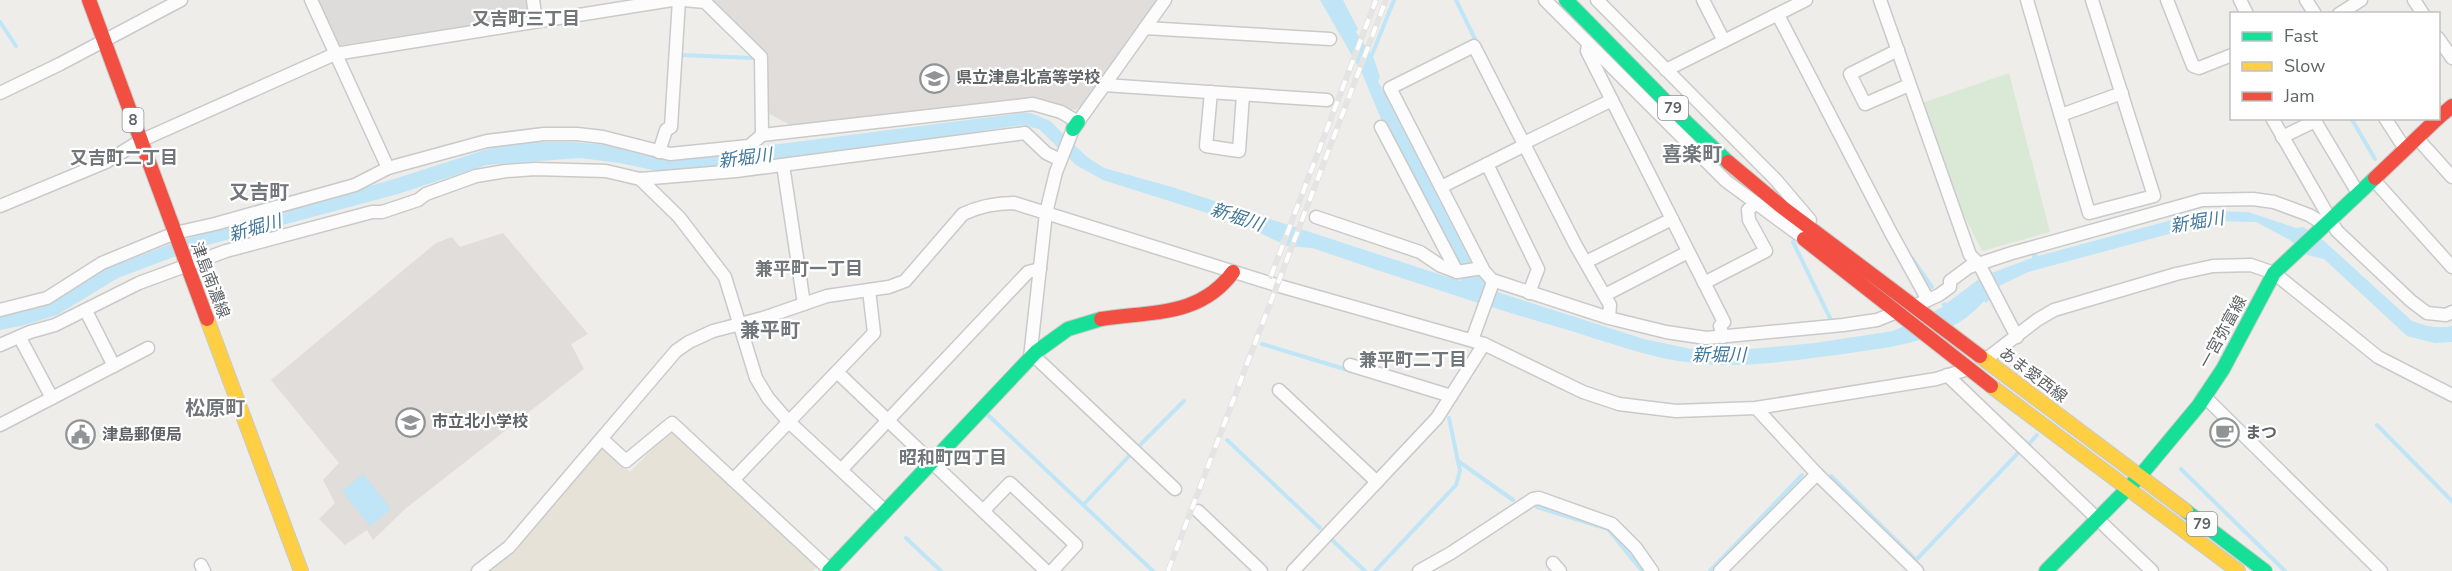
<svg xmlns="http://www.w3.org/2000/svg" width="2452" height="571" font-family="'Nunito Sans','Noto Sans JP',sans-serif">
	<rect width="100%" height="100%" fill="#eeedea"/>
	<polygon fill="#e7e2d8" points="673,428 818,566 813,571 484,571 602,447 630,472"/>
	<polygon fill="#dedcda" points="314,0 530,0 532,15 335,46"/>
	<g fill="#e0ddda">
		<polygon points="711,0 1158,0 1085,104 1075,110 1035,98 1006,100 794,127 766,112 769,58"/>
		<polygon points="503,233 588,334 571,344 584,369 405,509 373,540 367,530 345,545 319,519 335,503 323,480 339,463 271,380 436,243 452,237 460,247"/>
	</g>
	<polygon fill="#dae9d6" points="2009,73 2050,232 1982,251 1953,193 1919,104"/>
	<g fill="#c0e5f6">
		<path d="M1320 0H1343L1358 29 1356 32 1374 59 1380 77 1378 81 1475 270 1487 287 1500 293 1644 339 1700 351 1718 352 1815 343 1893 331 1943 307 1941 304 1945 302 1947 303 1983 276 2032 258V255L2037 253 2038 256 2205 211 2248 212 2296 228 2303 227 2323 240 2412 321C2426 326 2437 329 2452 326V342L2435 343 2407 336 2324 259 2307 255 2290 240 2256 222 2217 221 2028 272 2001 285 1988 296 1991 298 1986 303 1984 301C1952 338 1902 346 1857 352 1805 359 1745 369 1694 363 1652 359 1611 343 1571 331 1484 306 1398 277 1312 248L1287 246 1242 224 1103 180 1076 165 1039 129 1022 125 818 156 662 175V172L620 163 580 158 486 165 398 194 264 230V234H262L260 231 200 247 118 278 57 315 25 325 0 330V316L47 304 106 269 175 242 394 179 494 147 535 142H573L606 145 651 157 671 158 1022 113H1031L1050 121 1087 157 1104 168 1172 187 1460 281 1464 275 1383 124 1362 73Z"/>
		<polygon points="363,474 391,509 370,526 342,491"/>
	</g>
	<g fill="none" stroke-linecap="round" stroke-linejoin="round">
		<g stroke="#c0e5f6" stroke-width="4">
			<polyline points="1456,0 1476,41"/>
			<polyline points="0,22 16,46"/>
			<polyline points="682,55 753,58"/>
			<polyline points="1371,57 1394,0"/>
			<polyline points="2351,118 2375,159"/>
			<polyline points="1793,242 1831,320"/>
			<polyline points="1911,257 1932,287"/>
			<polyline points="1262,344 1351,371"/>
			<polyline points="988,415 1153,571"/>
			<polyline points="2377,425 2452,501"/>
			<polyline points="1227,440 1320,528"/>
			<polyline points="2028,445 2037,435"/>
			<polyline points="1138,447 1184,401"/>
			<polyline points="1458,461 1513,500"/>
			<polyline points="2181,469 2285,571"/>
			<polyline points="1831,476 1916,560 2020,451"/>
			<polyline points="1084,504 1131,454"/>
			<polyline points="1537,507 1608,529 1642,571"/>
			<polyline points="906,538 941,571"/>
			<polyline points="1331,539 1365,571"/>
			<polyline points="1375,571 1456,485 1460,471 1449,418"/>
			<polyline points="1710,571 1802,475"/>
		</g>
		<defs>
			<g id="street">
				<polyline points="311,0 388,168"/>
				<polyline points="533,0 536,21"/>
				<polyline points="684,0 705,2 761,57 762,135 1033,104 1061,112 1078,122 1165,0"/>
				<polyline points="1545,0 1726,181 1798,234"/>
				<polyline points="1597,0 1776,180 1810,220"/>
				<polyline points="1703,0 1724,41"/>
				<polyline points="1880,0 1970,255 1979,264 2017,337"/>
				<polyline points="2027,0 2089,213 2154,196 2092,0"/>
				<polyline points="2167,0 2193,66 2199,68 2232,55"/>
				<polyline points="2240,0 2247,14"/>
				<polyline points="2306,0 2315,14"/>
				<polyline points="2414,0 2423,14"/>
				<polyline points="2339,14 2361,0"/>
				<polyline points="1778,15 1891,233 1928,300"/>
				<polyline points="1145,28 1330,39"/>
				<polyline points="2438,38 2452,58"/>
				<polyline points="1588,44 1587,51 1724,322 1720,326 1723,337"/>
				<polyline points="1898,50 1850,74 1865,104 1909,85"/>
				<polyline points="1666,70 1806,0"/>
				<polyline points="1104,85 1327,100"/>
				<polyline points="1211,92 1206,146 1239,151 1243,95"/>
				<polyline points="0,93 60,64 181,0"/>
				<polyline points="2061,115 2122,93"/>
				<polyline points="2272,118 2337,231 2411,301 2427,313 2446,315 2452,312"/>
				<polyline points="2385,118 2405,149"/>
				<polyline points="1381,127 1457,272"/>
				<polyline points="2282,137 2315,121 2358,193"/>
				<polyline points="2417,138 2452,177"/>
				<polyline points="1524,143 1612,100"/>
				<polyline points="659,152 666,130 671,127 679,0"/>
				<polyline points="1487,164 1538,269 1529,293"/>
				<polyline points="783,165 804,304"/>
				<polyline points="640,179 736,171 1025,133 1046,153 1060,160"/>
				<polyline points="2373,179 2452,267"/>
				<polyline points="1441,187 1525,145"/>
				<polyline points="0,206 106,162 140,141 335,54 672,0"/>
				<polyline points="1316,217 1420,252 1441,266 1457,272 1482,268"/>
				<polyline points="1586,262 1672,219"/>
				<polyline points="1704,283 1766,251 1749,220 1748,210 1756,203"/>
				<polyline points="1605,295 1688,252"/>
				<polyline points="1914,306 1939,295 1950,287 1950,281 1969,267 2012,253 2202,200 2253,199 2274,202 2309,215 2324,224"/>
				<polyline points="0,310 47,298 102,263 175,233 215,224 355,185 388,168 487,141 544,134 577,134 603,137 670,154 749,146 762,135"/>
				<polyline points="86,311 114,366"/>
				<polyline points="1609,318 1610,305 1575,244 1474,46 1390,88 1484,271 1492,280 1609,318 1666,332 1706,338 1843,325 1877,320 1897,312"/>
				<polyline points="20,338 52,398"/>
				<polyline points="1472,340 1492,285 1492,280"/>
				<polyline points="0,345 30,332 55,325 139,283 226,251 372,212 382,212 418,200 426,194 476,176 506,171 535,169 606,171 640,179 679,217 725,277 756,378 768,398 788,421 885,511"/>
				<polyline points="1033,355 1175,489"/>
				<polyline points="1030,358 1046,213 1056,172 1073,129"/>
				<polyline points="1985,360 2037,320 2054,310 2176,274 2213,266 2251,265 2274,273 2378,357 2452,395"/>
				<polyline points="1350,365 1451,396"/>
				<polyline points="837,372 1046,571"/>
				<polyline points="1947,375 2152,571"/>
				<polyline points="1279,390 1377,482"/>
				<polyline points="2204,396 2381,571"/>
				<polyline points="1756,408 1817,474 1917,571"/>
				<polyline points="0,425 148,348"/>
				<polyline points="602,439 626,461 672,423 831,571"/>
				<polyline points="841,470 1028,272 1040,269"/>
				<polyline points="733,480 874,333 869,290"/>
				<polyline points="983,511 1010,483 1076,545 1052,571"/>
				<polyline points="1198,511 1261,571"/>
				<polyline points="1553,563 1560,571"/>
				<polyline points="201,565 204,571"/>
				<path d="M478 571 509 547 676 351 689 342 713 331 763 318 827 296 889 287 905 281 963 214C980 206 996 203 1014 203L1276 285 1484 344 1583 392 1619 404 1676 411 1756 408 1936 379 1968 369"/>
				<polyline points="1293,571 1437,418 1484,344"/>
				<polyline points="1419,571 1451,553 1533,499 1539,498 1612,524 1636,548 1652,571"/>
				<polyline points="1720,571 1817,474"/>
			</g>
			<g id="fast">
				<polyline points="1566,0 1686,122 1728,162"/>
				<polyline points="1073,129 1078,122"/>
				<polyline points="2186,511 2265,571"/>
				<polyline points="829,571 1036,352 1068,329 1101,319"/>
				<polyline points="2046,571 2140,476 2199,405 2223,369 2274,273 2375,178"/>
			</g>
			<g id="slow">
				<polyline points="207,319 301,571"/>
				<polyline points="1980,356 2186,511"/>
				<polyline points="1991,386 2238,571"/>
			</g>
			<g id="jam">
				<polyline points="89,0 207,319"/>
				<polyline points="2438,118 2452,106"/>
				<polyline points="1728,162 1782,207 1980,356"/>
				<polyline points="2375,178 2438,118"/>
				<polyline points="1804,239 1991,386"/>
				<path d="M1101 319C1152 311 1200 317 1233 272"/>
			</g>
		</defs>
		<use href="#street" stroke="#c9cac9" stroke-width="15"/>
		<use href="#fast" stroke="#c8cac9" stroke-width="16"/>
		<use href="#slow" stroke="#c8cac9" stroke-width="16"/>
		<use href="#jam" stroke="#c8cac9" stroke-width="16"/>
		<use href="#street" stroke="#fcfcfc" stroke-width="12"/>
		<use href="#fast" stroke="#16e098" stroke-width="14"/>
		<use href="#slow" stroke="#ffcf43" stroke-width="14"/>
		<use href="#jam" stroke="#f24e42" stroke-width="14"/>
		<defs>
			<g id="rail">
				<polyline points="1271,276 1376,0"/>
				<polyline points="1168,571 1386,0"/>
			</g>
		</defs>
		<use href="#rail" stroke="#e4e4e3" stroke-width="6"/>
		<use href="#rail" stroke="#fff" stroke-width="4" stroke-dasharray="11" stroke-linecap="butt"/>
	</g>
	<defs>
		<symbol id="school-ring" viewBox="-11 -11 22 22"><circle r="9.5" fill="#fff" stroke="#919495" stroke-width="1.5"/><path d="M0-5L7-2L0 1L-7-2ZM-4 1L0 2.5L4 1V4Q0 6-4 4Z" fill="#919495"/></symbol>
		<symbol id="cafe-ring" viewBox="-11 -11 22 22"><circle r="9.5" fill="#fff" stroke="#919495" stroke-width="1.5"/><path d="M-5.5-4.5H6V0H3Q3 3.5 0 3.5H-2.5Q-5.5 3.5-5.5 0ZM3-3.2v2h1.7v-2ZM-6 4.5H4V6H-6Z" fill="#919495"/></symbol>
		<symbol id="civic-ring" viewBox="-11 -11 22 22"><circle r="9.5" fill="#fff" stroke="#919495" stroke-width="1.5"/><path d="M-.6-6.5H3V-4.5H.6V-3L4-1V1h2V6H-6V1h2V-1L-.6-3ZM-1.2 2.5V6h2.4V2.5Z" fill="#919495"/></symbol>
	</defs>
	<g fill-rule="evenodd">
		<use href="#school-ring" x="918" y="62" width="33" height="33"/>
		<use href="#school-ring" x="394" y="406" width="33" height="33"/>
		<use href="#cafe-ring" x="2208" y="416" width="33" height="33"/>
		<use href="#civic-ring" x="64" y="418" width="33" height="33"/>
	</g>
	<g text-anchor="middle" dominant-baseline="central" stroke-width="4.5" stroke-linejoin="round" paint-order="stroke">
		<g fill="#fff" stroke="#8f9295" stroke-width="1.5">
			<rect x="1658" y="96" width="30" height="24" rx="4.5"/>
			<rect x="122.5" y="108" width="21" height="24" rx="4.5"/>
			<rect x="2187" y="512" width="30" height="24" rx="4.5"/>
		</g>
		<g font-size="15" font-weight="bold" fill="#5f6467">
			<text x="1673" y="108">79</text>
			<text x="133" y="120">8</text>
			<text x="2202" y="524">79</text>
		</g>
		<g font-size="16" font-weight="bold" fill="#5f6467" stroke="#fff" text-anchor="start">
			<text x="956" y="78">県立津島北高等学校</text>
			<text x="432" y="422">市立北小学校</text>
			<text x="2245" y="433">まつ</text>
			<text x="102" y="435">津島郵便局</text>
		</g>
		<g font-size="16" fill="#5f6467" stroke="#fff">
			<text transform="translate(210 280) rotate(69)">津島南濃線</text>
			<text transform="translate(2223 332) rotate(-61)">一宮弥富線</text>
			<text transform="translate(2033 375) rotate(37)">あま愛西線</text>
		</g>
		<g font-size="18" font-weight="bold" fill="#707679" stroke="#fff">
			<text x="526" y="19">又吉町三丁目</text>
			<text x="124" y="158">又吉町二丁目</text>
			<text x="809" y="269">兼平町一丁目</text>
			<text x="1413" y="360">兼平町二丁目</text>
			<text x="953" y="458">昭和町四丁目</text>
		</g>
		<g font-size="18" font-style="italic" fill="#43789c" stroke="#fff">
			<text transform="translate(745 158) rotate(-7)">新堀川</text>
			<text transform="translate(1237 217) rotate(18)">新堀川</text>
			<text transform="translate(2197 222) rotate(-9)">新堀川</text>
			<text transform="translate(255 228) rotate(-16)">新堀川</text>
			<text x="1719" y="355">新堀川</text>
		</g>
		<g font-size="20" font-weight="bold" fill="#707679" stroke="#fff">
			<text x="1692" y="154">喜楽町</text>
			<text x="259" y="192">又吉町</text>
			<text x="770" y="330">兼平町</text>
			<text x="215" y="408">松原町</text>
		</g>
	</g>
	<rect x="2230" y="12" width="210" height="108" fill="#ffffff" stroke="#bfc1c2" stroke-width="1.5"/>
	<rect x="2242" y="32" width="30" height="9" fill="#16e098" stroke="#bfc1c2" stroke-width="1.5"/>
	<text x="2284" y="42" font-size="18" fill="#5f6467">Fast</text>
	<rect x="2242" y="62" width="30" height="9" fill="#ffcf43" stroke="#bfc1c2" stroke-width="1.5"/>
	<text x="2284" y="72" font-size="18" fill="#5f6467">Slow</text>
	<rect x="2242" y="92" width="30" height="9" fill="#f24e42" stroke="#bfc1c2" stroke-width="1.5"/>
	<text x="2284" y="102" font-size="18" fill="#5f6467">Jam</text>
</svg>
